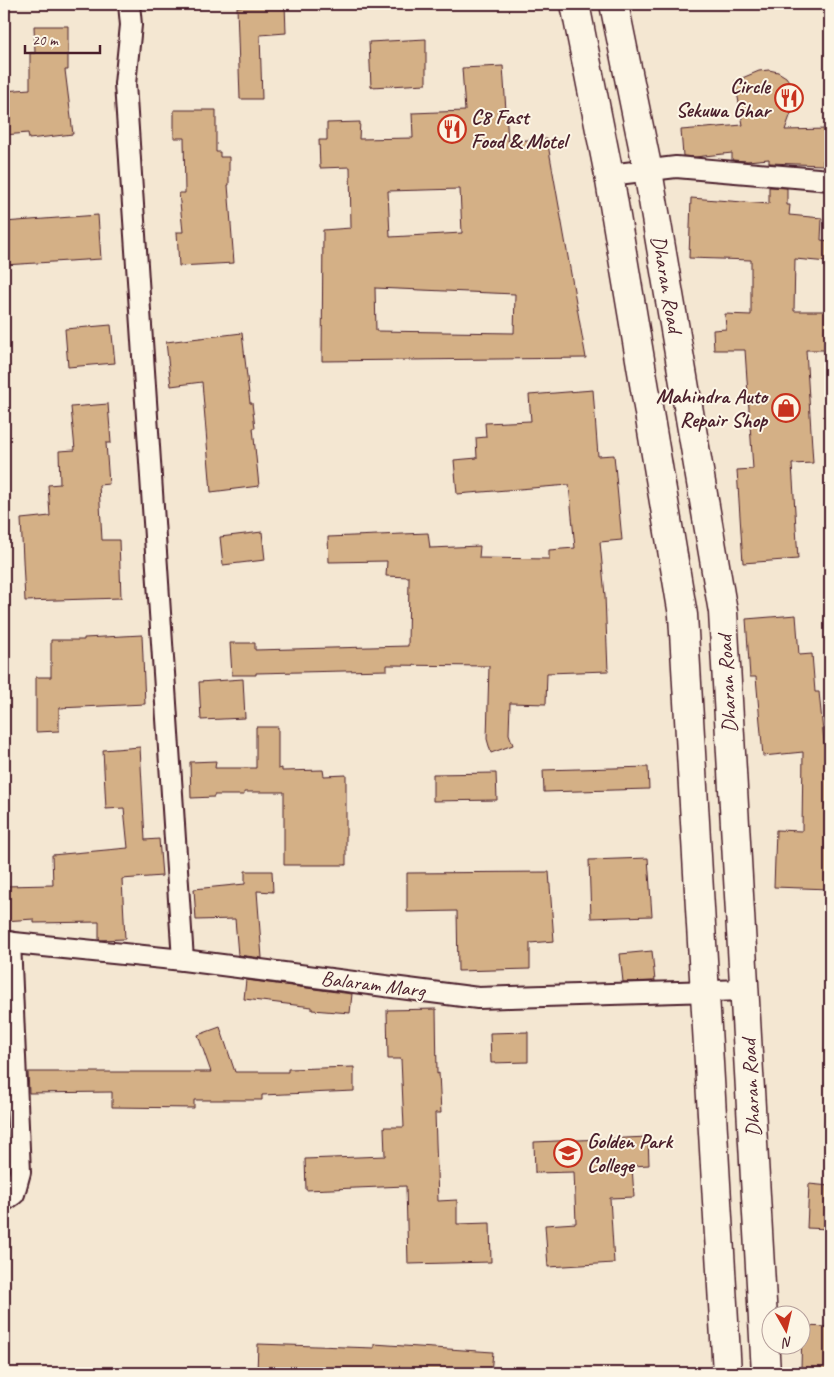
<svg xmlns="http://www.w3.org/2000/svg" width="834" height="1377" font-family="Caveat,sans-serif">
	<rect width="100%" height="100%" fill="#f4e7d2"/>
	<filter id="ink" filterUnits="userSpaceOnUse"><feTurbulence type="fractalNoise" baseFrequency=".02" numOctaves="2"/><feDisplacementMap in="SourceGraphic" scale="10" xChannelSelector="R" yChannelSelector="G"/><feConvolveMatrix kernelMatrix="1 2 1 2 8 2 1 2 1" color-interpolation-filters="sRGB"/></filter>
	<g filter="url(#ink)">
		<g fill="#d4b086" stroke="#4a1f2b" fill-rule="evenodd">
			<polygon points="253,4 285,4 286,33 260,35 262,99 240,99 237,7 254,6"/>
			<polygon points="34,26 68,26 68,70 65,70 73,134 29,139 28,133 4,135 4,91 30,89 30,53 35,53"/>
			<polygon points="426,39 426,84 371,87 369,42"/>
			<path d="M503 66 508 141 547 139 586 358 322 361 323 230 351 228 350 167 320 168 319 140H327V123L360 122 359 139 413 138 412 113 465 111 462 68ZM460 189 462 233 390 237 388 191ZM375 288 515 294 514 333 376 331Z"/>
			<polygon points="769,70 778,72 786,77 791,84 795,93 795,102 785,130 827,129 828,160 823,160 823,165 769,163 769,159 747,161 732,160 732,153 695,157 683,156 681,130 743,125 735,81 759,71"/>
			<polygon points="174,110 216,110 216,152 220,152 220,157 229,157 229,185 228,185 234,263 179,266 177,232 183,232 179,193 185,193 184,138 174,138"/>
			<polygon points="769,187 787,188 787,205 790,205 789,215 822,218 821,240 830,241 828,262 795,259 794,311 830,311 830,350 806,350 813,463 792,464 798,559 743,563 737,470 753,469 745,350 714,350 713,330 726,329 725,314 751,315 751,260 689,258 691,198 769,204"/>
			<polygon points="98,215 101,259 4,265 4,222"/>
			<polygon points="111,325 115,363 68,367 65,329"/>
			<polygon points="242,333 250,403 252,403 255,428 253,428 259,486 211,492 202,382 171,386 166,342"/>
			<polygon points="593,390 598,456 614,455 622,540 600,542 605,596 608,671 547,673 546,704 510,703 509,734 513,745 491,753 487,739 489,666 387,665 387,670 256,673 256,675 232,675 230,643 255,643 255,650 408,646 409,577 386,576 387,561 329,562 328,537 428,533 430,548 480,546 479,558 549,559 549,550 575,548 569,485 457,494 454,460 477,458 476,438 486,437 485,423 531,421 529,395"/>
			<polygon points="108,404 111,443 106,443 109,484 99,485 102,540 119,540 121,598 25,601 21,519 50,516 48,485 60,484 59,451 75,450 71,407"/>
			<polygon points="262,532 265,560 223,565 220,537"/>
			<polygon points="796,615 799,655 812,654 815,692 819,692 826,762 830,762 830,889 774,887 776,830 802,831 803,752 763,756 756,677 750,677 746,619"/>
			<polygon points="142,635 145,704 59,708 59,731 36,732 36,677 51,677 51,640 84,640 84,638"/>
			<polygon points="243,679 245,718 201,720 199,682"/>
			<polygon points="256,727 278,727 278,769 282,768 282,771 323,770 324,776 346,775 346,865 284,865 284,792 244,792 244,795 214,795 214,797 191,798 190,762 216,761 215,768 256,768"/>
			<polygon points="140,747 145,840 159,839 162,876 122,879 125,939 99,940 99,922 34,923 34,919 4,921 4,886 53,885 52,855 128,848 124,808 106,809 103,750"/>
			<polygon points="648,767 649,789 544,792 543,770"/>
			<polygon points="496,773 497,800 433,801 433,774"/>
			<polygon points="648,858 652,916 591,918 589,860"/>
			<polygon points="245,871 272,871 273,892 257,891 262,958 238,955 235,919 196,920 194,889 245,884"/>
			<polygon points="549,872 554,941 530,943 530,969 458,971 457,911 407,912 407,873"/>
			<polygon points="652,951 655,981 623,982 620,954"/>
			<polygon points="246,980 352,994 350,1013 312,1010 312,1007 244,999"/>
			<polygon points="436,1009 437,1074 439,1073 441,1113 435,1113 438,1201 457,1200 457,1224 490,1223 491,1262 408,1264 406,1186 306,1190 305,1159 385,1156 384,1127 404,1127 401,1059 388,1059 387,1010"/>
			<polygon points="220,1027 235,1072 288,1072 288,1069 354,1067 354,1091 262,1095 262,1100 194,1100 194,1108 112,1107 112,1092 29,1093 28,1072 211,1072 198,1035"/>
			<polygon points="528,1032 528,1062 491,1063 490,1033"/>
			<polygon points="648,1137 649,1165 632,1166 634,1197 610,1198 614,1263 548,1267 545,1225 576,1223 574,1172 535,1173 534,1142"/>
			<polygon points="809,1184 830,1186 830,1229 807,1228"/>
			<polygon points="802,1326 830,1327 830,1370 801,1369"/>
			<polygon points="258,1344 374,1348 374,1344 493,1352 491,1373 257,1373"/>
		</g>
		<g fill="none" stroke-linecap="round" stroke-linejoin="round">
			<defs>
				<g id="street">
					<polyline points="129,4 131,25 125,84 183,960"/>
					<polyline points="609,175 676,167 830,180"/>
					<polyline points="4,942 183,960 478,998 745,990"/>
					<polyline points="4,1201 14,1194 20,1172 10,942"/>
				</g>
				<g id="primary">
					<polyline points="575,4 609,175 683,615 727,1373"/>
					<polyline points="614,4 648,171 723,612 766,1373"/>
				</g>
			</defs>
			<use href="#street" stroke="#4a1f2b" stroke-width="24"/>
			<use href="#primary" stroke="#4a1f2b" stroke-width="31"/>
			<use href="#street" stroke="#fcf5e5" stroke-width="20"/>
			<use href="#primary" stroke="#fcf5e5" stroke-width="28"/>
		</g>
	</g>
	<defs>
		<symbol id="restaurant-ring" viewBox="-11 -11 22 22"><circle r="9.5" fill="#fcf5e5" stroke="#c8321e" stroke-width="1.5"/><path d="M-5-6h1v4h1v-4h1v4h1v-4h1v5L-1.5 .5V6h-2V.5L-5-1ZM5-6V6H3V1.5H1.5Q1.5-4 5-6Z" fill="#c8321e"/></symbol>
		<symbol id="shop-ring" viewBox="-11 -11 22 22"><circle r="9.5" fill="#fcf5e5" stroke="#c8321e" stroke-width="1.5"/><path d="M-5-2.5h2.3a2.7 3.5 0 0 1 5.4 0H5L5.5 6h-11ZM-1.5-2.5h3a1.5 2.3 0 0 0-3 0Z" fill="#c8321e"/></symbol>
		<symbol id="school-ring" viewBox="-11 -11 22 22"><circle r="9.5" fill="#fcf5e5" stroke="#c8321e" stroke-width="1.5"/><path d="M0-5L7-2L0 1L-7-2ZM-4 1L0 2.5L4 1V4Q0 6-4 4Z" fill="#c8321e"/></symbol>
	</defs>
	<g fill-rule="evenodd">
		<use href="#restaurant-ring" x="773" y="82" width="32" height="32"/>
		<use href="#restaurant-ring" x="436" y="113" width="32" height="32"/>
		<use href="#shop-ring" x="770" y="392" width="32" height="32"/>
		<use href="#school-ring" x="552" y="1137" width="32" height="32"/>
	</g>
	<g text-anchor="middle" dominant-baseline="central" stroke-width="4" stroke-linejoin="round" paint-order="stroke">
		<g font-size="21" font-weight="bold" fill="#4a1f2b" stroke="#fcf5e5" text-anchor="end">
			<text x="770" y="86">Circle<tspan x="770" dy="24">Sekuwa Ghar</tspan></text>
			<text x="471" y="117" text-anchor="start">C8 Fast<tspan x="471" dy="24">Food &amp; Motel</tspan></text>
			<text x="767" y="396">Mahindra Auto<tspan x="767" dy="24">Repair Shop</tspan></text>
			<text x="587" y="1141" text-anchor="start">Golden Park<tspan x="587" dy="24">College</tspan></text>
		</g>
		<g font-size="21" fill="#4a1f2b" stroke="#fcf5e5">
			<text transform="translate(667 284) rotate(80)">Dharan Road</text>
			<text transform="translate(727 684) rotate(-93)">Dharan Road</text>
			<text transform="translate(373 984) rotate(7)">Balaram Marg</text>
			<text transform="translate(751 1088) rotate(-93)">Dharan Road</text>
		</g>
	</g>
	<rect width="834" height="1377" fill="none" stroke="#fcf5e5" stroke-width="20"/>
	<rect x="10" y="10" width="814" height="1357" fill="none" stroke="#4a1f2b" stroke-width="2" filter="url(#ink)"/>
	<g transform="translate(786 1330) rotate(172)"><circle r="24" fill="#fcf5e5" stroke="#b59f9b"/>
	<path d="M0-4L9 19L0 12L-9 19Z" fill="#c8321e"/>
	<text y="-8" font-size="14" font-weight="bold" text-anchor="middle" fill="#4a1f2b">N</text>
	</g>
	<path d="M25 45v8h75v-8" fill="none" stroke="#4a1f2b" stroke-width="2.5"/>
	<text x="32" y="45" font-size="15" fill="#4a1f2b" stroke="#fcf5e5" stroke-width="4" paint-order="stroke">20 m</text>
</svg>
